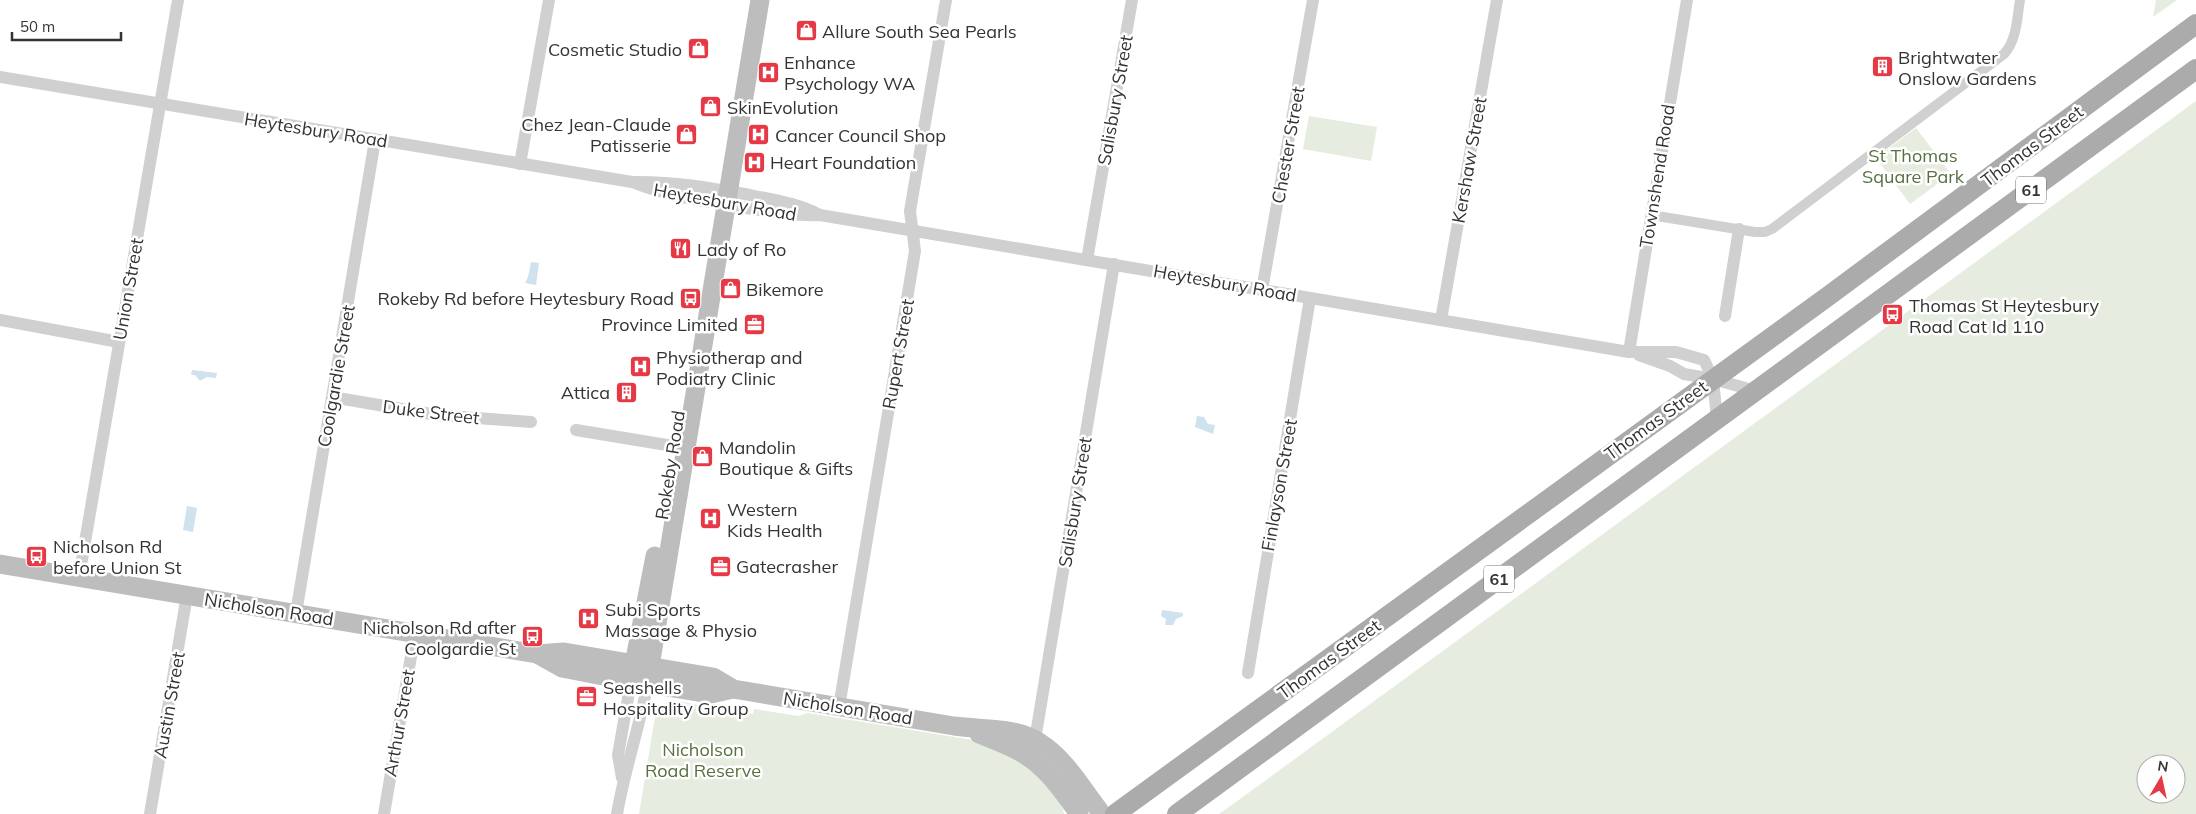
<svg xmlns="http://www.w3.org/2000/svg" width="2196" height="814" font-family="Mulish,sans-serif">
	<rect width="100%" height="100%" fill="#fff"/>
	<g fill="#e6ecdf" fill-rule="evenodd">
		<polygon points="2156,0 2177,0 2153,17"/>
		<path d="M2196 101V814H1219L1240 799ZM2146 764H2176V794H2146Z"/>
		<polygon points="1309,116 1377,127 1371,161 1303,149"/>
		<polygon points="1916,128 1951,174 1910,204 1876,158"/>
		<polygon points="671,700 753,714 754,709 798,716 808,713 979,741 1021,759 1052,791 1063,809 1064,814 639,814 656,711"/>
	</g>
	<g fill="#cfe2ee">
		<polygon points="531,262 539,263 536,285 525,283 528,277"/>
		<polygon points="192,370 217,373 216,378 207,377 200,381 195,375 191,375"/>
		<polygon points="1197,416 1204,417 1208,424 1215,425 1213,434 1195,427"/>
		<polygon points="187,506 197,508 193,532 183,530"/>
		<polygon points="1162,610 1183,613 1183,616 1176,619 1173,625 1165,625 1166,619 1161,616"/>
	</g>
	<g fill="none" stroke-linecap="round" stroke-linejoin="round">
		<path stroke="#d0d0d0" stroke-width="10" d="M1651 215 1755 232H1765L1772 229 2004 54C2017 40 2017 18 2020 0"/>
		<g stroke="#d0d0d0" stroke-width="12">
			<path d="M0 77 632 182C672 181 711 188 750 195 774 200 797 203 820 215"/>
			<polyline points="520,164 549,0"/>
			<path d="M632 182C667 196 703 201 740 207 766 211 793 216 820 215L1629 352H1676L1704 360 1713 379 1717 419"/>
			<polyline points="1087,260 1132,0"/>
			<polyline points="1262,290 1313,0"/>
			<polyline points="1725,316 1739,229"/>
			<polyline points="0,320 119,342"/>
			<polyline points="1441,320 1497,0"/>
			<polyline points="1629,352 1687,0"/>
			<polyline points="1639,355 1670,366 1684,374 1713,379 1756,391"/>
			<polyline points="332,397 437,415 531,422"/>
			<polyline points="576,430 685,448"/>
			<polyline points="79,577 178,0"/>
			<polyline points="296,613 375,140"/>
			<polyline points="1248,673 1310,298"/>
			<polyline points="839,707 915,251 910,211 946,0"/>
			<polyline points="1035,740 1114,264"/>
			<polyline points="622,778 618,755 632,675"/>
			<polyline points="150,814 187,595"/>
			<polyline points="384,814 415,633"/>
			<path d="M617 814C625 767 641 723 649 676"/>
		</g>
		<g stroke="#bdbdbd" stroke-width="19">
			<path d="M0 564 537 654 564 652 713 677 733 689C807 701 880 714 954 726 983 730 1013 726 1039 742 1065 758 1081 787 1099 810L1100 814"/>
			<polyline points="537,654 562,668 613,678 711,694 733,689"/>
			<polyline points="634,664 655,556"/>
			<polyline points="650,666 760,0"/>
			<path d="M979 734C1002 743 1025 751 1043 769 1057 782 1068 799 1079 814"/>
		</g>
		<g stroke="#ababab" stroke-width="20">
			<polyline points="1115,814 1827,297 2196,24"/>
			<polyline points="1177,814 2196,69"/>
		</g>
	</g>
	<defs>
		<symbol id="shop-square" viewBox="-11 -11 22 22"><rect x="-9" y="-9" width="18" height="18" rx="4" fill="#e63946" stroke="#fff"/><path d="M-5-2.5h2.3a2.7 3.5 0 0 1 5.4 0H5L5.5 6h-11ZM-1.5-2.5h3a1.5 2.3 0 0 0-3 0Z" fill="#fff"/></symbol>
		<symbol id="building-square" viewBox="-11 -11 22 22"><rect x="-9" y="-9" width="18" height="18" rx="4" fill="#e63946" stroke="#fff"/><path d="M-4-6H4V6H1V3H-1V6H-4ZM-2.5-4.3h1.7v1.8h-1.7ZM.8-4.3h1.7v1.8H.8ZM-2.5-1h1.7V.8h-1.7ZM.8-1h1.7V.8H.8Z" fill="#fff"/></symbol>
		<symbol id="hospital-square" viewBox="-11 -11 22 22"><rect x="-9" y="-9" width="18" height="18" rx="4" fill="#e63946" stroke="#fff"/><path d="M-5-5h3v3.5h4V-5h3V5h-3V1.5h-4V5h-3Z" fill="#fff"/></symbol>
		<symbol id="restaurant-square" viewBox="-11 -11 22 22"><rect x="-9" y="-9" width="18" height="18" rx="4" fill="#e63946" stroke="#fff"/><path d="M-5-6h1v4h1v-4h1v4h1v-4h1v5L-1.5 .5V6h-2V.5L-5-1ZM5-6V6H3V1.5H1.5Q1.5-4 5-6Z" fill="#fff"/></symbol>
		<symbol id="bus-square" viewBox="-11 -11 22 22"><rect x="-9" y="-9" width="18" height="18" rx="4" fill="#e63946" stroke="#fff"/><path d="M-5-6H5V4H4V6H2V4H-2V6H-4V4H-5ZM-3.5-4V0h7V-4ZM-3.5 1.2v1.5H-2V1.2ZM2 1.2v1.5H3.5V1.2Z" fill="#fff"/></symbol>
		<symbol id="office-square" viewBox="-11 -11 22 22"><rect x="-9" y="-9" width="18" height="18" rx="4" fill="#e63946" stroke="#fff"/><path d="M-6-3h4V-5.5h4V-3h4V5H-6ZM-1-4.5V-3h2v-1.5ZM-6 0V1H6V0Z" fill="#fff"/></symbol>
	</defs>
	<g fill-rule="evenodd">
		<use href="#shop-square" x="794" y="18" width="25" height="25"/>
		<use href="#shop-square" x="686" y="36" width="25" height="25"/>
		<use href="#building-square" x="1870" y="54" width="25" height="25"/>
		<use href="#hospital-square" x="756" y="60" width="25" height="25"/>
		<use href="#shop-square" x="698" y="94" width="25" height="25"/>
		<use href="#shop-square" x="674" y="122" width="25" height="25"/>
		<use href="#hospital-square" x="746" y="122" width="25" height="25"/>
		<use href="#hospital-square" x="742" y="150" width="25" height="25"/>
		<use href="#restaurant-square" x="668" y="236" width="25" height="25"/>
		<use href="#shop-square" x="718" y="276" width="25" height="25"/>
		<use href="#bus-square" x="678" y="286" width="25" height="25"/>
		<use href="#bus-square" x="1880" y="302" width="25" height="25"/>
		<use href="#office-square" x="742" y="312" width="25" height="25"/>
		<use href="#hospital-square" x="628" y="354" width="25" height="25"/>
		<use href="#building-square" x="614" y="380" width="25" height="25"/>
		<use href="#shop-square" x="690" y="444" width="25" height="25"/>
		<use href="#hospital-square" x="698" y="506" width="25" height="25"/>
		<use href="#bus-square" x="24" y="544" width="25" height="25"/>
		<use href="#office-square" x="708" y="554" width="25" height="25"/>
		<use href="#hospital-square" x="576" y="606" width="25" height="25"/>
		<use href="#bus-square" x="520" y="624" width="25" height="25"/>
		<use href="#office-square" x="574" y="684" width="25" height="25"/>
	</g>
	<g text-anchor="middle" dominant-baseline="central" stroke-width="5" stroke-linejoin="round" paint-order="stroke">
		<g fill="#fff" stroke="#707070" stroke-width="1">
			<rect x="2016" y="176.5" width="30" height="27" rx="4"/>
			<rect x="1484" y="565.5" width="30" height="27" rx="4"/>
		</g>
		<g font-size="16" font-weight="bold" fill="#333">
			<text x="2031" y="190">61</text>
			<text x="1499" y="579">61</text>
		</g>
		<g font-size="18" fill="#333" stroke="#fff" text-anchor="start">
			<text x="822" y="31">Allure South Sea Pearls</text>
			<text x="682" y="49" text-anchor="end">Cosmetic Studio</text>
			<text x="1898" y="57">Brightwater<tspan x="1898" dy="21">Onslow Gardens</tspan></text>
			<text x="784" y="62">Enhance<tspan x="784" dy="21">Psychology WA</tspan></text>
			<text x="727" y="107">SkinEvolution</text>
			<text x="671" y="124" text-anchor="end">Chez Jean-Claude<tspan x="671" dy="21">Patisserie</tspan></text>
			<text x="775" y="135">Cancer Council Shop</text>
			<text x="770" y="162">Heart Foundation</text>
			<text x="697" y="249">Lady of Ro</text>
			<text x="746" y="289">Bikemore</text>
			<text x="674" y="298" text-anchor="end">Rokeby Rd before Heytesbury Road</text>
			<text x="1909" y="305">Thomas St Heytesbury<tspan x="1909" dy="21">Road Cat Id 110</tspan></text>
			<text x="738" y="324" text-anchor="end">Province Limited</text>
			<text x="656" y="357">Physiotherap and<tspan x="656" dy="21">Podiatry Clinic</tspan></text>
			<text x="610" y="392" text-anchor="end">Attica</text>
			<text x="719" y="447">Mandolin<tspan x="719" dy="21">Boutique &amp; Gifts</tspan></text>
			<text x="727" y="509">Western<tspan x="727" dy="21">Kids Health</tspan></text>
			<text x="53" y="546">Nicholson Rd<tspan x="53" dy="21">before Union St</tspan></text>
			<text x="736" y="566">Gatecrasher</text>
			<text x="605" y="609">Subi Sports<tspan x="605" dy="21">Massage &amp; Physio</tspan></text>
			<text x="516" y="627" text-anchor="end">Nicholson Rd after<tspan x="516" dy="21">Coolgardie St</tspan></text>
			<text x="603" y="687">Seashells<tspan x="603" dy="21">Hospitality Group</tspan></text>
		</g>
		<g font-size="18" fill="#333" stroke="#fff">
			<text transform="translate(1115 100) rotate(-80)">Salisbury Street</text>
			<text transform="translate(316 130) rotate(9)">Heytesbury Road</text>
			<text transform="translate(1288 145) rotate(-80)">Chester Street</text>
			<text transform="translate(2032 146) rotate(-37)">Thomas Street</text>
			<text transform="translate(1469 160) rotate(-80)">Kershaw Street</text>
			<text transform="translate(1657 176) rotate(-81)">Townshend Road</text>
			<text transform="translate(725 202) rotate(10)">Heytesbury Road</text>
			<text transform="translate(1225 283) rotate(10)">Heytesbury Road</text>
			<text transform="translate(128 289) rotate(-80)">Union Street</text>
			<text transform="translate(898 354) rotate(-80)">Rupert Street</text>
			<text transform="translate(336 376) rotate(-80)">Coolgardie Street</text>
			<text transform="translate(431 412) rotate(7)">Duke Street</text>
			<text transform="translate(1656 420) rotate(-36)">Thomas Street</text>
			<text transform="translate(670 465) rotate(-81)">Rokeby Road</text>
			<text transform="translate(1279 485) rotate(-80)">Finlayson Street</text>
			<text transform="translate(1075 502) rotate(-81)">Salisbury Street</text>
			<text transform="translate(269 609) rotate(9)">Nicholson Road</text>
			<text transform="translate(1329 659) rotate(-36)">Thomas Street</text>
			<text transform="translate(169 705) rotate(-80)">Austin Street</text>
			<text transform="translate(848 708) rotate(9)">Nicholson Road</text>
			<text transform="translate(399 723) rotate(-80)">Arthur Street</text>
		</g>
		<g font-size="18" fill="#56703f" stroke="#fff">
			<text x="1913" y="155">St Thomas<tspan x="1913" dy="21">Square Park</tspan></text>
			<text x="703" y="749">Nicholson<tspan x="703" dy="21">Road Reserve</tspan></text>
		</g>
	</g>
	<g transform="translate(2161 779) rotate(9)"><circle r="24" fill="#ffffff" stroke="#adadad"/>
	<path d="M0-4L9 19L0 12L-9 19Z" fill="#e63946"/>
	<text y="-8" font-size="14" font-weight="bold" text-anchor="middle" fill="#333333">N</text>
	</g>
	<path d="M12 32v8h109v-8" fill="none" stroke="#333333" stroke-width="2.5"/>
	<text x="20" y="32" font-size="15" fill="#333333" stroke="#ffffff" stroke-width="4" paint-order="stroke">50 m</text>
</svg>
